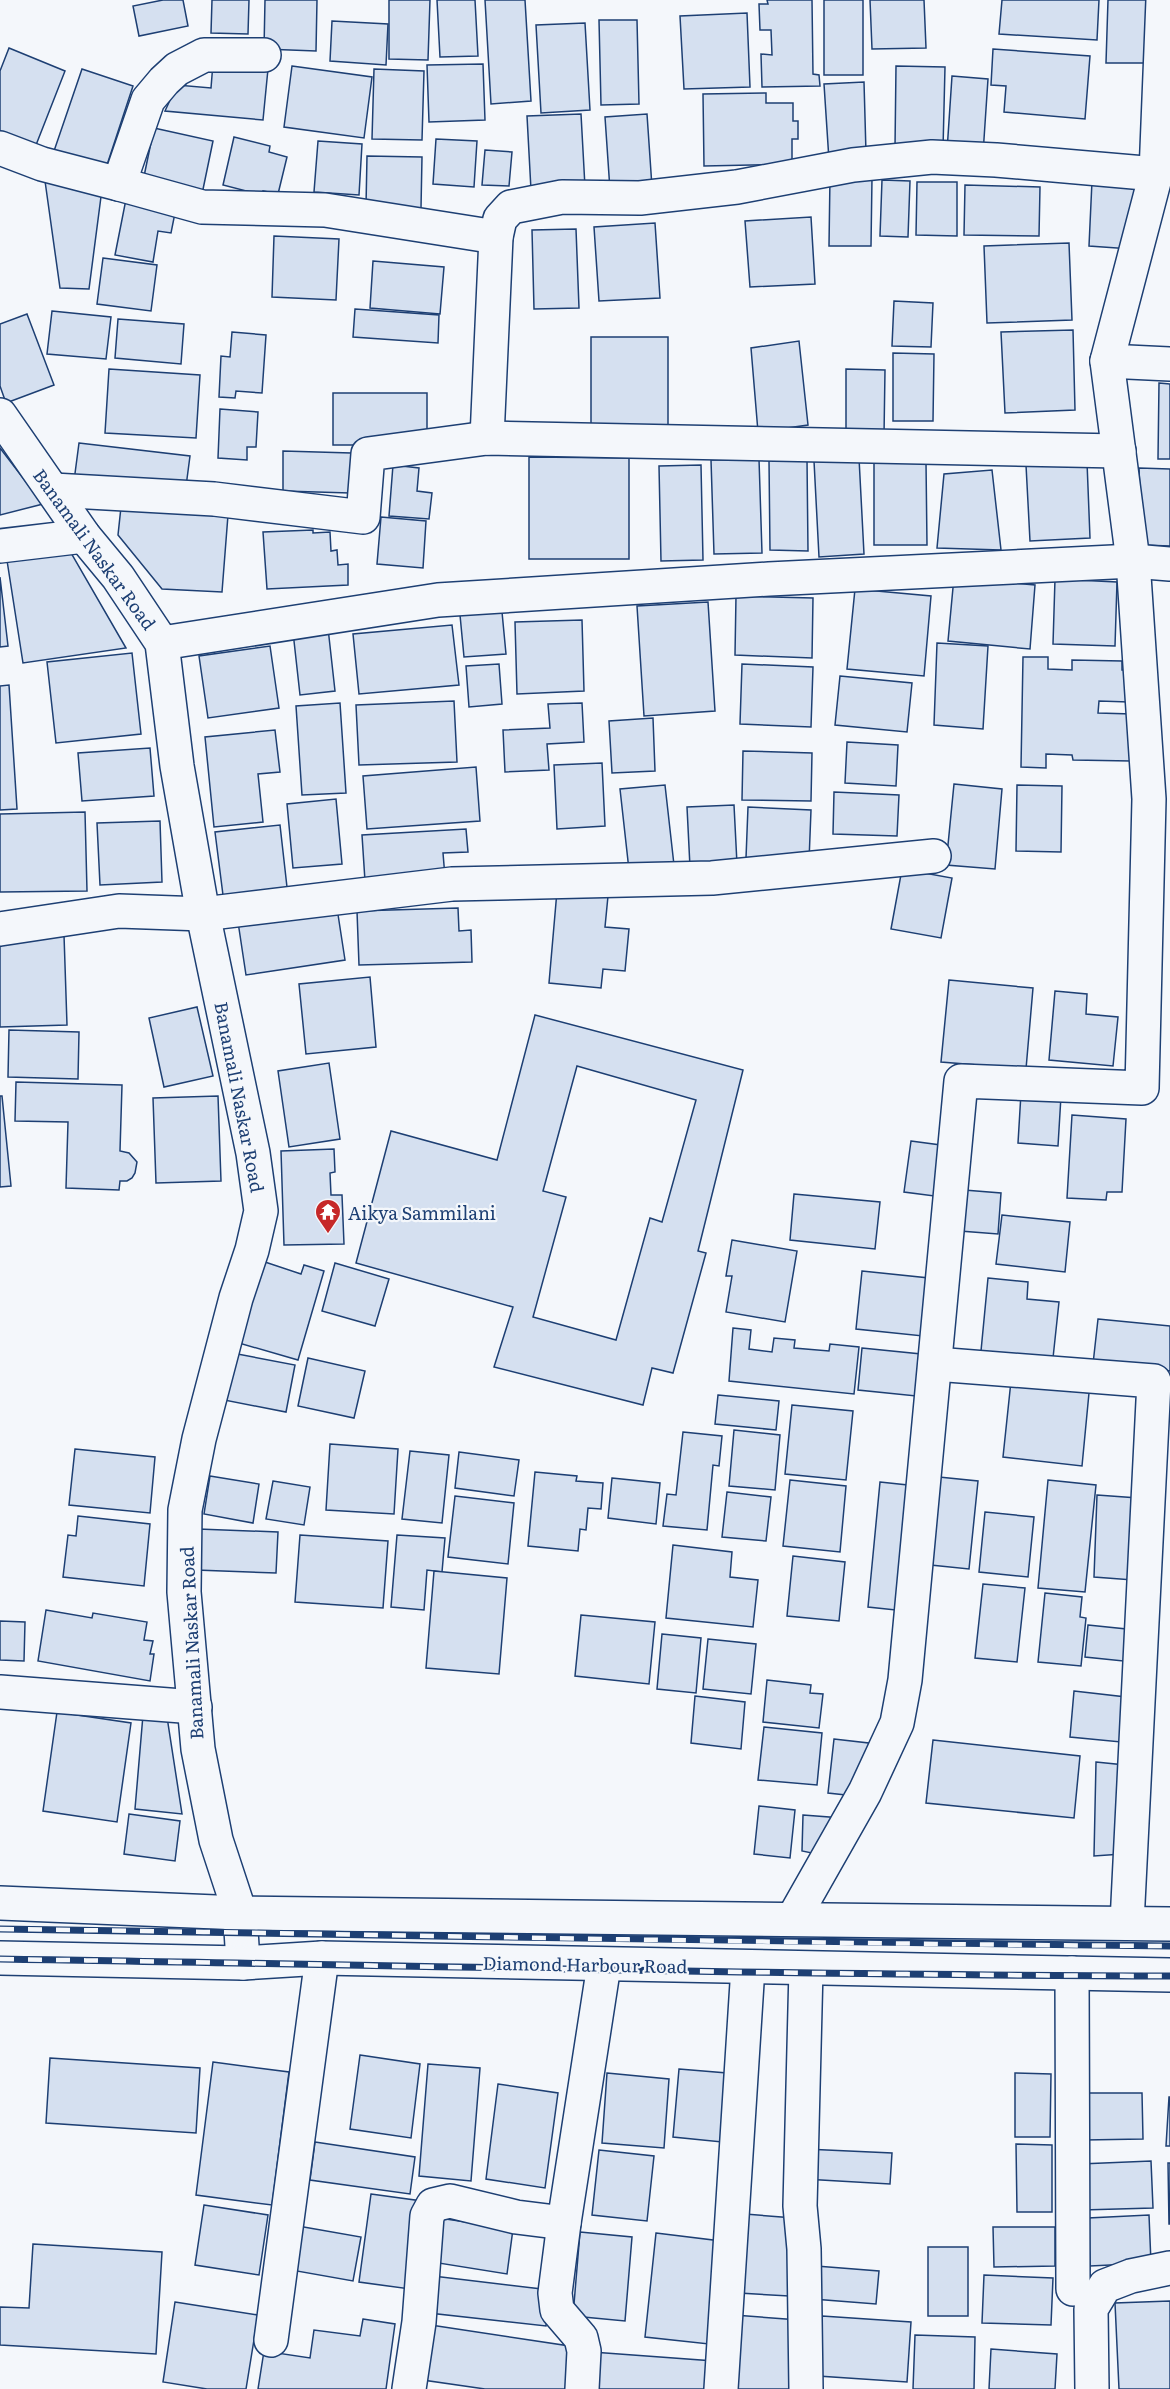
<svg xmlns="http://www.w3.org/2000/svg" width="1170" height="2389" font-family="Literata,serif">
	<rect width="100%" height="100%" fill="#f4f7fb"/>
	<g fill="#d5e0f0" stroke="#1d3f73" stroke-width="1.5" fill-rule="evenodd">
		<polygon points="163,0 183,0 188,26 139,36 133,6"/>
		<polygon points="212,0 249,0 248,34 211,33"/>
		<polygon points="265,0 317,0 316,51 264,49"/>
		<polygon points="389,0 430,0 428,60 389,59"/>
		<polygon points="437,0 475,0 478,56 440,57"/>
		<polygon points="485,0 525,0 531,101 491,104"/>
		<polygon points="767,0 812,0 813,74 819,75 820,86 762,87 761,54 772,55 771,30 760,30 759,4 768,4"/>
		<rect x="824" y="0" width="39" height="75"/>
		<polygon points="870,0 924,0 926,48 872,49"/>
		<polygon points="1002,0 1099,0 1097,40 999,34"/>
		<polygon points="1108,0 1152,0 1149,63 1106,63"/>
		<polygon points="747,13 750,87 684,89 680,16"/>
		<polygon points="599,20 637,20 639,104 601,105"/>
		<polygon points="332,21 388,24 386,65 330,61"/>
		<polygon points="585,23 590,110 541,113 536,25"/>
		<polygon points="9,48 65,71 36,145 0,131 0,71"/>
		<polygon points="993,49 1090,56 1085,119 1004,112 1006,86 991,85"/>
		<polygon points="213,63 268,69 263,120 165,111 177,85 211,88"/>
		<polygon points="483,64 485,120 429,122 427,65"/>
		<polygon points="292,66 372,77 364,138 284,127"/>
		<polygon points="896,66 945,67 943,149 895,148"/>
		<polygon points="82,69 133,86 106,168 54,151"/>
		<polygon points="374,69 424,71 422,140 372,139"/>
		<polygon points="952,76 988,79 983,154 947,151"/>
		<polygon points="864,82 866,153 829,160 824,84"/>
		<polygon points="766,93 766,103 793,103 793,121 798,121 798,139 792,139 792,164 704,166 703,94"/>
		<polygon points="581,114 585,187 531,190 527,116"/>
		<polygon points="647,114 652,187 610,190 605,117"/>
		<polygon points="154,128 213,141 201,199 142,186"/>
		<polygon points="234,137 270,146 269,152 287,157 278,194 263,191 262,195 223,185"/>
		<polygon points="436,139 477,141 474,187 433,184"/>
		<polygon points="318,141 362,144 359,195 314,192"/>
		<polygon points="485,150 512,152 509,186 482,185"/>
		<polygon points="367,156 422,157 421,208 366,206"/>
		<polygon points="830,177 872,178 871,246 829,246"/>
		<polygon points="882,180 910,181 908,237 880,236"/>
		<polygon points="45,181 102,189 89,289 60,288"/>
		<polygon points="1092,181 1135,184 1131,249 1089,246"/>
		<polygon points="917,182 957,182 957,236 916,235"/>
		<polygon points="965,185 1040,187 1039,236 964,235"/>
		<polygon points="127,194 177,203 171,233 158,231 153,262 115,255"/>
		<polygon points="811,217 815,284 750,287 745,221"/>
		<polygon points="655,223 660,298 599,301 594,227"/>
		<polygon points="576,229 579,308 534,309 532,230"/>
		<polygon points="274,236 339,239 336,300 272,297"/>
		<polygon points="1069,243 1072,320 987,323 984,246"/>
		<polygon points="103,258 157,265 151,311 97,304"/>
		<polygon points="373,261 444,267 440,314 370,308"/>
		<polygon points="894,301 933,303 931,347 892,346"/>
		<polygon points="355,309 439,315 438,343 353,337"/>
		<polygon points="52,311 111,317 106,359 47,354"/>
		<polygon points="27,314 54,385 6,403 0,386 0,324"/>
		<polygon points="118,319 184,324 181,364 115,358"/>
		<polygon points="1073,330 1075,410 1005,413 1001,332"/>
		<polygon points="232,332 266,335 262,393 236,391 235,398 219,397 221,356 230,357"/>
		<polygon points="591,337 668,337 668,435 591,434"/>
		<polygon points="799,341 808,425 758,432 751,348"/>
		<polygon points="893,353 934,354 933,421 893,421"/>
		<polygon points="109,369 200,375 196,438 105,433"/>
		<polygon points="846,369 885,370 884,436 846,435"/>
		<polygon points="1159,383 1170,384 1170,459 1158,459"/>
		<rect x="333" y="393" width="94" height="52"/>
		<polygon points="220,409 258,412 256,447 247,447 247,460 218,458"/>
		<polygon points="79,443 190,456 185,494 74,481"/>
		<polygon points="0,448 43,504 0,515"/>
		<polygon points="283,451 351,453 350,493 283,491"/>
		<polygon points="529,457 629,458 629,559 529,559"/>
		<polygon points="859,458 864,554 819,557 814,461"/>
		<polygon points="759,459 762,553 714,554 711,460"/>
		<polygon points="807,459 808,551 770,550 769,460"/>
		<polygon points="926,462 927,545 874,545 874,463"/>
		<polygon points="1087,462 1090,538 1030,541 1026,465"/>
		<polygon points="393,465 419,468 417,491 432,493 429,519 389,516"/>
		<polygon points="701,465 703,560 661,561 659,466"/>
		<polygon points="1139,468 1170,469 1170,546 1142,545"/>
		<polygon points="992,470 1001,550 937,548 944,474"/>
		<polygon points="121,507 228,515 222,592 162,589 118,535"/>
		<polygon points="381,517 426,521 423,568 377,564"/>
		<polygon points="313,530 313,533 330,532 331,551 337,550 338,565 348,564 348,585 267,589 263,532"/>
		<polygon points="70,551 126,648 23,663 6,554"/>
		<polygon points="0,577 8,646 0,647"/>
		<polygon points="954,577 1035,585 1030,649 948,641"/>
		<polygon points="1055,579 1117,582 1115,646 1053,644"/>
		<polygon points="855,589 931,596 924,676 847,669"/>
		<polygon points="736,596 813,598 812,658 735,655"/>
		<polygon points="708,602 715,711 644,716 637,606"/>
		<polygon points="502,612 506,654 464,657 460,615"/>
		<polygon points="582,620 584,691 517,694 515,622"/>
		<polygon points="452,625 459,685 359,694 353,634"/>
		<polygon points="328,628 335,691 300,695 293,632"/>
		<polygon points="937,643 988,646 983,729 934,725"/>
		<polygon points="270,646 279,708 208,718 199,656"/>
		<polygon points="132,653 141,734 56,743 47,662"/>
		<polygon points="1023,657 1048,657 1048,669 1072,670 1072,660 1122,661 1122,670 1130,670 1129,702 1099,701 1098,713 1132,714 1131,761 1073,760 1072,755 1046,754 1046,768 1021,767"/>
		<polygon points="499,664 502,704 469,707 466,666"/>
		<polygon points="742,664 813,667 811,727 740,724"/>
		<polygon points="840,676 912,683 907,732 835,725"/>
		<polygon points="9,685 17,809 0,810 0,686"/>
		<polygon points="454,701 457,762 359,765 356,705"/>
		<polygon points="340,703 346,793 302,795 296,706"/>
		<polygon points="582,703 584,742 547,744 549,770 505,772 503,730 550,728 548,704"/>
		<polygon points="653,718 655,771 612,773 609,721"/>
		<polygon points="275,730 280,772 258,774 263,822 214,827 205,737"/>
		<polygon points="847,742 898,745 896,786 845,783"/>
		<polygon points="150,748 154,796 82,801 78,753"/>
		<polygon points="743,751 812,753 811,801 742,800"/>
		<polygon points="602,763 605,826 557,829 554,765"/>
		<polygon points="476,767 480,821 367,829 363,776"/>
		<polygon points="954,784 1002,789 995,869 946,865"/>
		<polygon points="665,785 674,865 629,870 620,789"/>
		<polygon points="1017,785 1062,786 1061,852 1016,851"/>
		<polygon points="834,792 899,795 897,836 833,834"/>
		<polygon points="336,799 342,864 293,868 287,804"/>
		<polygon points="734,805 737,864 690,867 687,807"/>
		<polygon points="748,807 811,810 809,861 746,858"/>
		<polygon points="85,812 87,891 0,892 0,814"/>
		<polygon points="160,821 162,882 100,885 97,823"/>
		<polygon points="280,825 288,896 224,903 215,832"/>
		<polygon points="466,829 468,852 443,853 445,877 365,881 362,835"/>
		<polygon points="902,869 952,878 941,938 891,929"/>
		<polygon points="557,891 608,896 605,927 629,929 625,971 603,969 601,988 549,983"/>
		<polygon points="337,908 345,960 246,975 238,922"/>
		<polygon points="458,908 459,931 471,930 472,962 359,965 357,911"/>
		<polygon points="64,935 67,1025 0,1027 0,937"/>
		<polygon points="370,977 376,1047 306,1054 299,984"/>
		<polygon points="949,980 1033,988 1026,1069 941,1062"/>
		<polygon points="1055,991 1087,994 1086,1014 1118,1017 1113,1066 1049,1060"/>
		<polygon points="197,1007 213,1076 164,1087 149,1018"/>
		<path d="M535 1015 743 1070 698 1251 706 1253 673 1373 652 1368 643 1405 494 1367 513 1307 356 1263 391 1131 497 1160ZM577 1066 696 1100 662 1222 650 1218 616 1340 533 1317 566 1197 543 1191Z"/>
		<polygon points="9,1030 79,1032 78,1079 8,1077"/>
		<polygon points="329,1063 340,1139 289,1147 278,1071"/>
		<polygon points="16,1082 122,1085 120,1151 129,1153 137,1162 135,1173 132,1178 127,1181 120,1181 119,1190 66,1188 68,1122 15,1121"/>
		<polygon points="1021,1093 1061,1096 1058,1146 1018,1143"/>
		<polygon points="0,1096 2,1096 11,1186 0,1187"/>
		<polygon points="218,1096 221,1181 156,1183 153,1098"/>
		<polygon points="1072,1115 1126,1119 1122,1192 1107,1192 1106,1200 1067,1198"/>
		<polygon points="911,1141 948,1146 942,1197 904,1192"/>
		<polygon points="334,1149 335,1172 330,1173 331,1195 342,1195 344,1244 284,1245 281,1151"/>
		<polygon points="964,1190 1001,1193 998,1234 960,1231"/>
		<polygon points="794,1194 880,1202 875,1249 790,1240"/>
		<polygon points="1002,1215 1070,1222 1065,1272 996,1264"/>
		<polygon points="732,1240 797,1251 785,1322 726,1312 732,1276 726,1276"/>
		<polygon points="256,1259 301,1274 304,1265 324,1271 298,1360 232,1341"/>
		<polygon points="335,1263 389,1279 375,1326 322,1311"/>
		<polygon points="862,1271 929,1278 923,1336 856,1329"/>
		<polygon points="988,1278 1028,1282 1027,1299 1059,1302 1053,1358 981,1351"/>
		<polygon points="1098,1319 1170,1326 1170,1371 1093,1364"/>
		<polygon points="733,1328 751,1330 749,1349 772,1352 774,1338 795,1340 794,1348 829,1351 830,1344 859,1347 854,1394 729,1381"/>
		<polygon points="862,1348 931,1355 926,1397 858,1390"/>
		<polygon points="227,1352 295,1365 286,1412 219,1399"/>
		<polygon points="308,1358 365,1371 354,1418 298,1406"/>
		<polygon points="1011,1381 1089,1393 1082,1466 1003,1457"/>
		<polygon points="718,1395 779,1401 776,1430 715,1424"/>
		<polygon points="792,1405 853,1411 846,1480 785,1474"/>
		<polygon points="734,1430 780,1435 775,1490 729,1486"/>
		<polygon points="683,1432 722,1436 719,1466 713,1465 707,1530 663,1526 667,1494 676,1495"/>
		<polygon points="330,1444 398,1449 394,1514 326,1510"/>
		<polygon points="75,1449 155,1457 150,1513 69,1505"/>
		<polygon points="410,1451 449,1455 442,1523 402,1519"/>
		<polygon points="459,1452 519,1460 514,1496 455,1488"/>
		<polygon points="535,1472 577,1476 576,1481 603,1483 601,1509 588,1508 586,1530 580,1529 578,1551 528,1546"/>
		<polygon points="210,1476 259,1484 253,1523 204,1514"/>
		<polygon points="929,1476 978,1481 969,1569 921,1564"/>
		<polygon points="612,1478 660,1483 656,1524 608,1518"/>
		<polygon points="790,1480 846,1486 840,1552 783,1546"/>
		<polygon points="1048,1480 1096,1485 1085,1592 1038,1588"/>
		<polygon points="273,1481 310,1487 304,1525 266,1519"/>
		<polygon points="880,1482 917,1486 905,1611 868,1607"/>
		<polygon points="727,1492 771,1497 766,1541 722,1537"/>
		<polygon points="1097,1495 1138,1498 1133,1580 1094,1577"/>
		<polygon points="455,1496 514,1503 508,1564 448,1557"/>
		<polygon points="985,1512 1034,1517 1028,1577 979,1572"/>
		<polygon points="78,1516 150,1524 144,1586 63,1577 68,1535 76,1536"/>
		<polygon points="198,1529 278,1532 276,1573 196,1570"/>
		<polygon points="300,1535 388,1541 383,1608 295,1602"/>
		<polygon points="397,1535 445,1538 442,1572 427,1570 424,1610 391,1607"/>
		<polygon points="673,1545 732,1552 730,1577 758,1580 753,1627 666,1618"/>
		<polygon points="793,1556 845,1562 839,1621 787,1616"/>
		<polygon points="434,1571 507,1578 499,1674 426,1668"/>
		<polygon points="983,1584 1025,1588 1017,1662 975,1658"/>
		<polygon points="1045,1593 1082,1597 1080,1617 1086,1618 1081,1666 1038,1662"/>
		<polygon points="46,1610 92,1618 93,1613 147,1622 144,1640 153,1641 150,1654 154,1654 150,1681 38,1661"/>
		<polygon points="581,1615 655,1622 649,1684 575,1676"/>
		<polygon points="0,1621 25,1622 24,1661 0,1660"/>
		<polygon points="1088,1625 1136,1630 1133,1662 1085,1657"/>
		<polygon points="662,1634 701,1638 696,1693 657,1689"/>
		<polygon points="708,1639 756,1644 751,1694 703,1689"/>
		<polygon points="767,1680 811,1685 810,1693 823,1694 819,1728 763,1722"/>
		<polygon points="1074,1691 1126,1697 1121,1742 1070,1737"/>
		<polygon points="695,1696 745,1702 741,1749 691,1743"/>
		<polygon points="57,1712 131,1723 117,1822 43,1811"/>
		<polygon points="143,1715 167,1717 182,1814 135,1809"/>
		<polygon points="764,1727 822,1733 817,1785 758,1780"/>
		<polygon points="834,1739 877,1744 855,1796 828,1793"/>
		<polygon points="933,1740 1080,1756 1074,1818 926,1803"/>
		<polygon points="1096,1762 1125,1765 1122,1854 1094,1856"/>
		<polygon points="759,1806 795,1810 790,1858 754,1854"/>
		<polygon points="129,1814 180,1821 175,1861 124,1854"/>
		<polygon points="803,1815 842,1818 826,1856 802,1851"/>
		<polygon points="360,2055 420,2064 411,2138 350,2129"/>
		<polygon points="50,2058 200,2068 196,2133 46,2123"/>
		<polygon points="213,2062 289,2072 272,2205 196,2195"/>
		<polygon points="428,2064 480,2068 471,2181 419,2176"/>
		<polygon points="679,2069 739,2074 732,2143 673,2137"/>
		<polygon points="607,2073 669,2079 664,2148 602,2143"/>
		<polygon points="1015,2073 1051,2074 1050,2137 1015,2137"/>
		<polygon points="498,2084 558,2093 545,2188 486,2179"/>
		<polygon points="1082,2093 1142,2093 1143,2139 1084,2140"/>
		<polygon points="1169,2097 1170,2097 1170,2146 1166,2146"/>
		<polygon points="315,2142 415,2157 410,2194 310,2180"/>
		<polygon points="1016,2144 1052,2145 1052,2212 1017,2212"/>
		<polygon points="805,2149 892,2153 890,2184 804,2179"/>
		<polygon points="599,2150 654,2156 647,2221 592,2215"/>
		<polygon points="1151,2161 1153,2208 1082,2210 1080,2164"/>
		<polygon points="1168,2163 1170,2163 1170,2224 1169,2224"/>
		<polygon points="371,2194 422,2201 410,2289 359,2282"/>
		<polygon points="204,2205 268,2215 259,2275 195,2265"/>
		<polygon points="745,2214 794,2218 789,2296 739,2293"/>
		<polygon points="1149,2215 1151,2263 1090,2266 1088,2218"/>
		<polygon points="439,2218 513,2229 507,2274 432,2262"/>
		<polygon points="298,2226 361,2237 353,2281 291,2270"/>
		<polygon points="993,2227 1055,2227 1055,2266 994,2267"/>
		<polygon points="580,2232 632,2237 625,2321 573,2316"/>
		<polygon points="656,2233 721,2241 709,2344 645,2337"/>
		<polygon points="33,2244 162,2252 156,2354 0,2345 0,2307 29,2308"/>
		<rect x="928" y="2247" width="40" height="69"/>
		<polygon points="816,2266 879,2271 876,2304 813,2299"/>
		<polygon points="984,2275 1053,2278 1051,2325 982,2323"/>
		<polygon points="433,2276 550,2290 546,2326 429,2313"/>
		<polygon points="1170,2301 1170,2389 1119,2389 1115,2303"/>
		<polygon points="175,2302 258,2315 246,2389 207,2389 163,2382"/>
		<polygon points="734,2315 799,2320 794,2389 729,2389"/>
		<polygon points="822,2316 911,2322 907,2382 818,2376"/>
		<polygon points="363,2319 395,2324 386,2389 258,2389 264,2351 310,2358 314,2330 360,2336"/>
		<polygon points="424,2324 576,2347 570,2389 485,2389 416,2379"/>
		<polygon points="915,2335 975,2337 974,2389 913,2389"/>
		<polygon points="991,2349 1057,2354 1055,2389 989,2389"/>
		<polygon points="592,2352 714,2361 712,2389 589,2389"/>
	</g>
	<g fill="none" stroke-linecap="round" stroke-linejoin="round">
		<defs>
			<g id="minor">
				<polyline points="0,148 42,164 119,184 148,100 164,81 177,69 204,55 264,55"/>
				<polyline points="119,184 202,207 325,210 496,237"/>
				<polyline points="1107,361 1170,364"/>
				<polyline points="487,438 496,237 500,219 511,207 562,197 640,198 737,187 853,165 932,157 996,160 1156,174"/>
				<polyline points="53,490 214,499 363,517 368,454 487,438 1119,451"/>
				<polyline points="0,546 84,536"/>
				<polyline points="162,643 438,600 769,579 1133,561 1170,564"/>
				<polyline points="0,929 119,911 203,914 452,884 712,878 934,856"/>
				<polyline points="935,1364 1154,1381 1127,1923"/>
				<polyline points="0,1692 195,1707"/>
				<polyline points="793,1919 865,1792 897,1723 905,1680 961,1081 1142,1088 1149,799 1133,561 1107,361 1156,174 1163,0"/>
				<polyline points="1072,1973 1073,2289"/>
				<polyline points="271,2340 322,1958"/>
				<polyline points="409,2389 419,2322 427,2216 433,2205 450,2201 516,2217 564,2223"/>
				<polyline points="582,2389 584,2351 581,2338 557,2310 555,2293 564,2223 604,1965"/>
				<polyline points="721,2389 748,1967"/>
				<polyline points="806,2389 804,2249 800,2206 806,1969"/>
				<polyline points="1092,2389 1091,2309 1105,2286 1131,2276 1170,2268"/>
			</g>
			<polyline id="tertiary" points="0,415 84,536 118,577 162,643 177,766 203,914 253,1153 261,1211 252,1250 236,1298 199,1439 185,1510 184,1592 198,1749 216,1840 240,1913 243,1963"/>
			<g id="trunk">
				<polyline points="0,1903 240,1913 1170,1924"/>
				<polyline points="0,1958 243,1963 322,1958 1170,1975"/>
			</g>
		</defs>
		<use href="#minor" stroke="#1d3f73" stroke-width="36"/>
		<use href="#tertiary" stroke="#1d3f73" stroke-width="36"/>
		<use href="#trunk" stroke="#1d3f73" stroke-width="36"/>
		<use href="#minor" stroke="#f4f7fb" stroke-width="33"/>
		<use href="#tertiary" stroke="#f4f7fb" stroke-width="33"/>
		<use href="#trunk" stroke="#f4f7fb" stroke-width="33"/>
		<defs>
			<g id="rail">
				<path d="M0 1929C390 1934 780 1944 1170 1946"/>
				<path d="M0 1959C390 1965 780 1975 1170 1976"/>
			</g>
		</defs>
		<use href="#rail" stroke="#1d3f73" stroke-width="7"/>
		<use href="#rail" stroke="#f4f7fb" stroke-width="4.5" stroke-dasharray="14" stroke-linecap="butt"/>
	</g>
	<defs>
		<symbol id="temple-pin" viewBox="-11 -11 22 30"><path d="M0 17L-7.5 6A9.5 9.5 0 1 1 7.5 6Z" fill="#c62828" stroke="#f4f7fb"/><path d="M0-6L5-2H3V0L6.5 2.5H4V6H1.5V3h-3V6H-4V2.5H-6.5L-3 0V-2H-5Z" fill="#fff"/></symbol>
	</defs>
	<g fill-rule="evenodd">
		<use href="#temple-pin" x="313" y="1197" width="30" height="40"/>
	</g>
	<g text-anchor="middle" dominant-baseline="central" stroke-width="4.5" stroke-linejoin="round" paint-order="stroke">
		<g font-size="18" fill="#1d3f73" stroke="#f4f7fb">
			<text transform="translate(95 549) rotate(54)">Banamali Naskar Road</text>
			<text transform="translate(240 1097) rotate(79)">Banamali Naskar Road</text>
			<text transform="translate(191 1643) rotate(-93)">Banamali Naskar Road</text>
			<text transform="translate(585 1964) rotate(1)">Diamond Harbour Road</text>
		</g>
		<g font-size="18" fill="#1d3f73" stroke="#f4f7fb" text-anchor="start">
			<text x="348" y="1212">Aikya Sammilani</text>
		</g>
	</g>
</svg>
